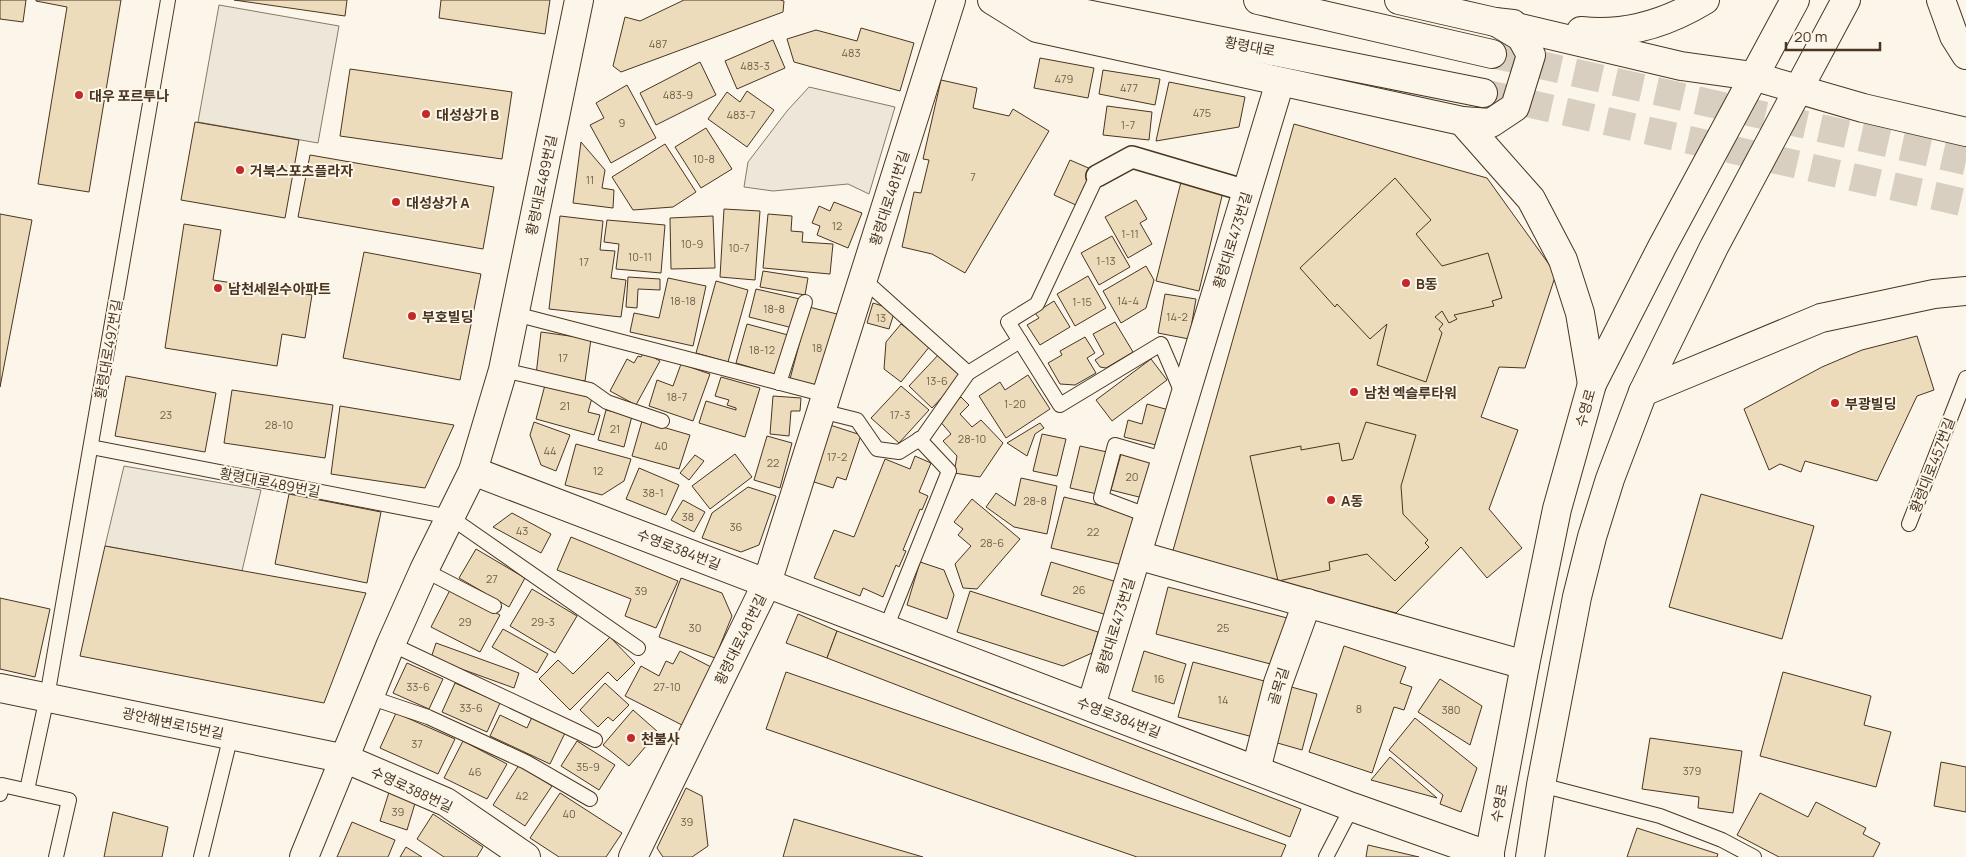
<svg xmlns="http://www.w3.org/2000/svg" width="1966" height="857" font-family="Manrope,'Noto Sans KR',sans-serif">
	<rect width="100%" height="100%" fill="#fbf6e9"/>
	<g fill="#ede7d9" stroke="#887966">
		<polygon points="219,5 339,26 318,143 198,122"/>
		<polygon points="809,87 895,107 869,194 848,184 773,191 744,187 748,162 787,111"/>
		<polygon points="124,466 261,490 242,571 105,546"/>
	</g>
	<g fill="#ecdcbc" stroke="#4a3520">
		<polygon points="0,0 26,0 23,22 0,19"/>
		<polygon points="36,0 121,0 89,192 38,184 67,7 36,1"/>
		<polygon points="234,0 347,0 345,16"/>
		<polygon points="441,0 550,0 545,34 439,18"/>
		<polygon points="684,0 780,0 784,1 783,12 621,72 613,66 625,17 640,21"/>
		<polygon points="861,28 914,43 900,91 794,62 787,39 816,30 857,41"/>
		<polygon points="773,40 785,68 737,89 725,61"/>
		<polygon points="1040,58 1094,68 1088,98 1034,88"/>
		<polygon points="700,62 716,95 656,125 640,93"/>
		<polygon points="350,69 512,92 502,159 340,136"/>
		<polygon points="1103,70 1160,79 1155,105 1099,94"/>
		<polygon points="941,80 977,88 973,108 1009,116 1013,109 1049,131 965,273 932,254 902,247 914,192 921,193 929,160 923,159"/>
		<polygon points="1169,82 1245,97 1239,127 1156,141"/>
		<polygon points="627,85 656,138 611,163 590,125 604,118 596,103"/>
		<polygon points="747,91 774,110 747,147 708,119 727,92 740,102"/>
		<polygon points="1107,106 1152,112 1149,140 1103,135"/>
		<polygon points="195,122 299,140 285,218 181,200"/>
		<polygon points="1294,124 1487,178 1556,274 1525,368 1499,367 1481,417 1518,430 1489,509 1522,548 1487,578 1461,547 1396,613 1172,554"/>
		<polygon points="706,128 732,169 701,188 675,147"/>
		<polygon points="581,142 605,170 602,188 614,190 613,208 573,203"/>
		<polygon points="665,144 696,192 673,207 633,210 612,177"/>
		<polygon points="310,155 494,187 483,249 298,217"/>
		<polygon points="1070,160 1093,170 1078,206 1054,195"/>
		<polygon points="1395,178 1431,220 1416,234 1442,266 1488,253 1502,298 1492,301 1494,306 1454,315 1457,319 1449,323 1442,311 1435,317 1443,324 1439,329 1442,333 1426,382 1377,365 1387,324 1370,339 1337,304 1335,307 1300,268"/>
		<polygon points="1181,182 1223,192 1199,291 1156,281"/>
		<polygon points="1136,200 1147,219 1140,223 1152,244 1128,258 1105,217"/>
		<polygon points="834,202 862,213 848,248 817,235 820,226 812,223 819,206 830,211"/>
		<polygon points="724,209 760,211 755,280 720,277"/>
		<polygon points="0,214 32,220 0,387"/>
		<polygon points="768,214 792,216 791,231 803,232 802,242 833,244 830,274 763,268"/>
		<polygon points="560,216 603,221 600,250 615,251 611,278 626,280 621,317 549,309"/>
		<polygon points="713,216 715,268 671,269 670,218"/>
		<polygon points="607,220 665,225 661,273 616,269 619,244 604,242"/>
		<polygon points="184,224 221,230 213,280 312,295 305,338 282,334 277,366 165,348"/>
		<polygon points="1112,236 1130,267 1099,285 1081,253"/>
		<polygon points="364,252 481,274 460,380 343,358"/>
		<polygon points="1146,266 1154,280 1146,308 1121,323 1103,291"/>
		<polygon points="763,271 808,278 805,295 760,287"/>
		<polygon points="1088,276 1106,308 1075,326 1057,294"/>
		<polygon points="628,277 660,279 660,290 638,289 637,308 626,307"/>
		<polygon points="668,278 706,286 693,346 630,332 634,313 659,318"/>
		<polygon points="716,281 748,290 728,362 696,353"/>
		<polygon points="756,289 800,299 793,328 749,317"/>
		<polygon points="1165,294 1196,299 1189,339 1158,333"/>
		<polygon points="1054,301 1070,327 1040,345 1027,325 1039,318 1035,313"/>
		<polygon points="873,303 895,310 889,329 867,323"/>
		<polygon points="809,307 845,316 825,388 790,379"/>
		<polygon points="1115,322 1133,352 1106,368 1100,367 1095,360 1104,354 1093,334"/>
		<polygon points="747,324 788,335 777,375 736,363"/>
		<polygon points="901,324 930,346 901,382 884,369 886,342"/>
		<polygon points="541,332 591,339 585,381 536,375"/>
		<polygon points="1917,336 1934,390 1917,396 1877,481 1805,461 1801,472 1780,464 1769,470 1744,409 1822,367 1862,350"/>
		<polygon points="1085,337 1095,353 1087,358 1096,373 1075,385 1060,384 1048,363 1062,355 1060,351"/>
		<polygon points="644,352 660,361 636,405 610,391 627,359 634,363 638,356 641,357"/>
		<polygon points="941,352 964,374 932,408 909,386"/>
		<polygon points="1151,359 1167,380 1112,421 1096,400"/>
		<polygon points="681,364 710,374 693,421 649,406 657,380 673,386"/>
		<polygon points="1028,375 1050,409 1006,438 979,396 1000,382 1005,390"/>
		<polygon points="126,376 216,393 205,452 115,436"/>
		<polygon points="721,377 760,388 745,437 699,423 706,401 736,410 736,408 727,405 729,400 715,396"/>
		<polygon points="545,385 592,398 588,412 600,415 594,435 536,419"/>
		<polygon points="901,386 929,410 899,443 871,418"/>
		<polygon points="232,390 333,405 325,458 224,443"/>
		<polygon points="773,396 801,398 800,411 791,411 789,436 770,434"/>
		<polygon points="961,397 969,405 960,414 972,427 981,420 1003,443 980,477 954,473 957,456 943,441 951,434 938,419"/>
		<polygon points="1147,404 1169,410 1160,446 1124,437 1128,420 1142,424"/>
		<polygon points="340,406 454,425 425,488 331,474"/>
		<polygon points="606,410 632,416 624,447 598,440"/>
		<polygon points="642,421 690,435 679,469 632,456"/>
		<polygon points="534,422 570,435 556,471 541,465 530,435"/>
		<polygon points="1366,422 1416,435 1401,486 1403,514 1428,540 1425,543 1429,547 1395,581 1367,554 1329,562 1330,570 1278,581 1250,456 1301,446 1301,450 1339,443 1342,461 1353,459"/>
		<polygon points="1040,423 1044,428 1035,434 1027,456 1007,443"/>
		<polygon points="830,425 861,435 846,480 837,477 833,488 811,481"/>
		<polygon points="1042,434 1066,439 1057,476 1033,471"/>
		<polygon points="767,436 792,443 780,488 754,480"/>
		<polygon points="576,444 631,459 624,481 602,495 565,485"/>
		<polygon points="1080,446 1107,452 1097,494 1070,488"/>
		<polygon points="735,454 752,477 710,509 692,486"/>
		<polygon points="1121,454 1152,463 1143,498 1111,490"/>
		<polygon points="695,455 704,461 689,480 680,473"/>
		<polygon points="915,456 931,463 919,492 928,496 922,510 920,509 903,550 906,551 899,567 896,565 883,597 863,588 860,596 814,578 834,530 854,537 885,459 910,469"/>
		<polygon points="639,468 679,485 666,515 626,499"/>
		<polygon points="1021,478 1057,486 1047,534 1014,527 986,507 996,493 1015,506"/>
		<polygon points="748,487 776,496 759,545 741,552 702,538 712,513"/>
		<polygon points="289,494 381,512 367,583 275,564"/>
		<polygon points="1701,494 1814,526 1782,639 1669,607"/>
		<polygon points="1064,497 1135,514 1123,565 1051,548"/>
		<polygon points="972,499 1020,539 977,589 963,588 955,564 971,546 958,535 963,529 954,522"/>
		<polygon points="683,500 705,512 694,532 671,520"/>
		<polygon points="512,513 551,534 541,553 493,527"/>
		<polygon points="571,537 678,581 656,628 625,616 631,599 557,570"/>
		<polygon points="105,546 366,593 324,703 80,656"/>
		<polygon points="476,549 525,578 509,607 459,578"/>
		<polygon points="920,562 944,570 954,595 947,619 907,605"/>
		<polygon points="1051,562 1117,582 1107,615 1041,595"/>
		<polygon points="681,578 722,593 732,616 715,658 659,637"/>
		<polygon points="1168,587 1291,619 1278,666 1156,634"/>
		<polygon points="532,589 577,616 555,653 510,626"/>
		<polygon points="450,590 500,615 480,652 431,627"/>
		<polygon points="970,591 1098,632 1092,653 1063,666 957,632"/>
		<polygon points="0,598 50,609 35,677 0,669"/>
		<polygon points="798,614 837,631 827,658 786,643"/>
		<polygon points="503,629 548,654 537,673 492,647"/>
		<polygon points="837,631 1301,809 1290,837 827,658"/>
		<polygon points="610,637 635,663 617,681 608,672 570,710 539,679 558,660 573,674"/>
		<polygon points="436,643 519,673 514,688 431,658"/>
		<polygon points="1344,646 1406,667 1400,683 1412,687 1404,710 1394,707 1372,773 1309,752"/>
		<polygon points="680,651 713,668 682,725 625,696 641,666 659,676 666,661 673,664"/>
		<polygon points="1144,651 1186,664 1174,704 1132,691"/>
		<polygon points="1193,662 1268,682 1253,737 1178,717"/>
		<polygon points="407,663 443,679 429,709 393,693"/>
		<polygon points="786,672 1286,845 1281,857 1137,857 766,729"/>
		<polygon points="1783,672 1871,696 1864,725 1891,732 1876,787 1760,756"/>
		<polygon points="1440,679 1482,706 1470,745 1418,712"/>
		<polygon points="455,683 500,703 487,732 442,712"/>
		<polygon points="605,683 629,705 613,721 608,717 598,727 580,710"/>
		<polygon points="1284,685 1317,694 1302,750 1267,740"/>
		<polygon points="633,710 658,732 629,766 603,745"/>
		<polygon points="396,713 455,739 438,774 380,748"/>
		<polygon points="500,715 527,728 532,717 565,733 550,764 490,736"/>
		<polygon points="1415,718 1477,768 1461,812 1440,804 1443,795 1389,750"/>
		<polygon points="1650,738 1742,751 1733,813 1698,808 1699,797 1642,789"/>
		<polygon points="463,741 507,764 487,799 444,778"/>
		<polygon points="577,741 615,765 599,790 561,766"/>
		<polygon points="1390,757 1437,798 1371,780"/>
		<polygon points="1941,762 1966,767 1966,812 1934,806"/>
		<polygon points="519,765 552,786 525,826 493,805"/>
		<polygon points="686,788 702,796 708,846 692,857 663,857 657,848"/>
		<polygon points="389,792 416,800 407,830 380,821"/>
		<polygon points="560,793 622,833 606,857 559,857 530,838"/>
		<polygon points="1760,793 1808,817 1816,802 1866,828 1863,834 1880,843 1873,857 1779,857 1737,835"/>
		<polygon points="113,812 168,827 162,857 104,857"/>
		<polygon points="433,814 483,847 477,857 444,857 417,839"/>
		<polygon points="794,819 923,857 783,857"/>
		<polygon points="352,822 395,840 388,857 337,857"/>
		<polygon points="1637,828 1718,854 1717,857 1627,857"/>
		<polygon points="1368,845 1419,857 1366,857"/>
		<polygon points="406,847 422,857 400,857"/>
	</g>
	<g fill="none" stroke-linecap="round" stroke-linejoin="round">
		<g stroke="#d8cfc1" stroke-width="28" stroke-dasharray="28 14" stroke-linecap="butt">
			<polyline points="1492,54 1966,161"/>
			<polyline points="1483,93 1966,203"/>
		</g>
		<defs>
			<g id="service">
				<polyline points="1097,176 1037,304 1008,322 1060,405 1161,344 1183,395"/>
				<polyline points="863,279 968,373"/>
				<polyline points="515,314 826,395"/>
				<polyline points="503,370 590,390 607,402 662,421"/>
				<polyline points="779,383 805,302"/>
				<polyline points="821,411 857,420 877,449 899,452 923,437 968,373 1020,341"/>
				<polyline points="91,447 450,517 638,648"/>
				<polyline points="1149,516 1101,498 1115,445 1166,460"/>
				<polyline points="1909,524 1966,378"/>
				<polyline points="424,570 494,606"/>
				<polyline points="886,628 949,471 919,439"/>
				<polyline points="391,644 595,740"/>
				<polyline points="369,697 428,717 526,762 590,799"/>
				<polyline points="1541,785 1660,816 1722,840 1754,857"/>
				<polyline points="27,790 47,697 168,0"/>
				<polyline points="0,794 2,785 69,800 56,857"/>
				<polyline points="201,857 231,735"/>
				<polyline points="1326,857 1352,807"/>
			</g>
			<polyline id="pedestrian" points="1097,176 1132,157 1247,191"/>
			<g id="minor">
				<polyline points="473,471 1352,807 1490,856"/>
				<polyline points="1137,555 1525,665"/>
				<polyline points="0,688 346,759 446,802 526,857"/>
				<polyline points="1091,706 1280,82"/>
				<polyline points="1256,770 1278,683 1307,603"/>
				<polyline points="304,857 391,644 424,570 473,471 503,370 579,0"/>
				<polyline points="633,857 767,583 951,0"/>
			</g>
			<g id="secondary">
				<polyline points="992,0 1037,28 1462,121 1531,199 1563,260 1580,313 1592,384"/>
				<polyline points="1016,0 1483,93"/>
				<polyline points="1258,0 1492,54"/>
				<polyline points="1399,0 1495,22 1513,24"/>
				<polyline points="1941,0 1954,36 1966,55"/>
				<polyline points="1495,22 1681,66 1753,76 1863,108 1966,132"/>
				<path d="M1581 31C1625 36 1667 23 1705 0"/>
				<polyline points="1462,121 1491,123 1515,107 1531,55 1521,37 1501,25"/>
				<polyline points="1643,392 1821,318 1934,294 1966,291"/>
				<polyline points="1489,857 1525,665 1557,509 1592,384 1662,247 1795,0"/>
				<polyline points="1530,857 1541,785 1577,597 1592,537 1610,479 1643,392 1714,247 1846,0"/>
			</g>
		</defs>
		<use href="#service" stroke="#4a3520" stroke-width="16"/>
		<use href="#pedestrian" stroke="#4a3520" stroke-width="24"/>
		<use href="#minor" stroke="#4a3520" stroke-width="30"/>
		<use href="#secondary" stroke="#4a3520" stroke-width="30"/>
		<use href="#service" stroke="#fbf6e9" stroke-width="14"/>
		<use href="#pedestrian" stroke="#fbf6e9" stroke-width="21"/>
		<use href="#minor" stroke="#fbf6e9" stroke-width="28"/>
		<use href="#secondary" stroke="#fbf6e9" stroke-width="28"/>
	</g>
	<g fill="#c62828" stroke="#fbf6e9" stroke-width="2">
		<circle cx="79" cy="95" r="5"/>
		<circle cx="426" cy="114" r="5"/>
		<circle cx="240" cy="170" r="5"/>
		<circle cx="396" cy="202" r="5"/>
		<circle cx="1406" cy="283" r="5"/>
		<circle cx="218" cy="288" r="5"/>
		<circle cx="412" cy="316" r="5"/>
		<circle cx="1354" cy="392" r="5"/>
		<circle cx="1835" cy="403" r="5"/>
		<circle cx="1331" cy="500" r="5"/>
		<circle cx="631" cy="738" r="5"/>
	</g>
	<g text-anchor="middle" dominant-baseline="central" stroke-width="4" stroke-linejoin="round" paint-order="stroke">
		<g font-size="11" fill="#725f47">
			<text x="658" y="43">487</text>
			<text x="851" y="52">483</text>
			<text x="755" y="65">483-3</text>
			<text x="1064" y="78">479</text>
			<text x="1129" y="87">477</text>
			<text x="678" y="94">483-9</text>
			<text x="1202" y="112">475</text>
			<text x="741" y="114">483-7</text>
			<text x="622" y="122">9</text>
			<text x="1128" y="124">1-7</text>
			<text x="704" y="158">10-8</text>
			<text x="973" y="176">7</text>
			<text x="590" y="179">11</text>
			<text x="837" y="225">12</text>
			<text x="1130" y="233">1-11</text>
			<text x="692" y="243">10-9</text>
			<text x="739" y="247">10-7</text>
			<text x="640" y="256">10-11</text>
			<text x="1106" y="260">1-13</text>
			<text x="584" y="261">17</text>
			<text x="683" y="300">18-18</text>
			<text x="1128" y="300">14-4</text>
			<text x="1082" y="301">1-15</text>
			<text x="774" y="308">18-8</text>
			<text x="1177" y="316">14-2</text>
			<text x="881" y="317">13</text>
			<text x="817" y="347">18</text>
			<text x="762" y="349">18-12</text>
			<text x="563" y="357">17</text>
			<text x="937" y="380">13-6</text>
			<text x="677" y="396">18-7</text>
			<text x="1015" y="403">1-20</text>
			<text x="565" y="405">21</text>
			<text x="166" y="414">23</text>
			<text x="900" y="414">17-3</text>
			<text x="279" y="424">28-10</text>
			<text x="615" y="428">21</text>
			<text x="972" y="438">28-10</text>
			<text x="661" y="445">40</text>
			<text x="550" y="450">44</text>
			<text x="837" y="456">17-2</text>
			<text x="773" y="462">22</text>
			<text x="598" y="470">12</text>
			<text x="1132" y="476">20</text>
			<text x="653" y="492">38-1</text>
			<text x="1035" y="500">28-8</text>
			<text x="688" y="516">38</text>
			<text x="736" y="526">36</text>
			<text x="522" y="530">43</text>
			<text x="1093" y="531">22</text>
			<text x="992" y="542">28-6</text>
			<text x="492" y="578">27</text>
			<text x="1079" y="589">26</text>
			<text x="641" y="590">39</text>
			<text x="465" y="621">29</text>
			<text x="543" y="621">29-3</text>
			<text x="695" y="627">30</text>
			<text x="1223" y="627">25</text>
			<text x="1159" y="678">16</text>
			<text x="418" y="686">33-6</text>
			<text x="667" y="686">27-10</text>
			<text x="1223" y="699">14</text>
			<text x="471" y="707">33-6</text>
			<text x="1359" y="708">8</text>
			<text x="1451" y="709">380</text>
			<text x="417" y="743">37</text>
			<text x="588" y="766">35-9</text>
			<text x="1692" y="770">379</text>
			<text x="475" y="771">46</text>
			<text x="522" y="795">42</text>
			<text x="398" y="811">39</text>
			<text x="569" y="813">40</text>
			<text x="687" y="821">39</text>
		</g>
		<g font-size="14" fill="#4a3520" stroke="#fbf6e9">
			<text transform="translate(1250 46) rotate(11)">황령대로</text>
			<text transform="translate(541 185) rotate(-78)">황령대로489번길</text>
			<text transform="translate(889 198) rotate(-72)">황령대로481번길</text>
			<text transform="translate(1232 240) rotate(-73)">황령대로473번길</text>
			<text transform="translate(108 349) rotate(-80)">황령대로497번길</text>
			<text transform="translate(1585 408) rotate(-74)">수영로</text>
			<text transform="translate(1932 465) rotate(-69)">황령대로457번길</text>
			<text transform="translate(270 482) rotate(11)">황령대로489번길</text>
			<text transform="translate(679 549) rotate(21)">수영로384번길</text>
			<text transform="translate(1115 626) rotate(-73)">황령대로473번길</text>
			<text transform="translate(740 639) rotate(-64)">황령대로481번길</text>
			<text transform="translate(1278 686) rotate(-73)">골목길</text>
			<text transform="translate(1119 717) rotate(21)">수영로384번길</text>
			<text transform="translate(173 723) rotate(12)">광안해변로15번길</text>
			<text transform="translate(412 789) rotate(25)">수영로388번길</text>
			<text transform="translate(1499 803) rotate(-80)">수영로</text>
		</g>
		<g font-size="14" font-weight="bold" fill="#4a3520" stroke="#fbf6e9" text-anchor="start">
			<text x="89" y="95">대우 포르투나</text>
			<text x="436" y="114">대성상가 B</text>
			<text x="250" y="170">거북스포츠플라자</text>
			<text x="406" y="202">대성상가 A</text>
			<text x="1416" y="283">B동</text>
			<text x="228" y="288">남천세원수아파트</text>
			<text x="422" y="316">부호빌딩</text>
			<text x="1364" y="392">남천 엑슬루타워</text>
			<text x="1845" y="403">부광빌딩</text>
			<text x="1341" y="500">A동</text>
			<text x="641" y="738">천불사</text>
		</g>
	</g>
	<path d="M1786 42v8h94v-8" fill="none" stroke="#4a3520" stroke-width="2.5"/>
	<text x="1794" y="42" font-size="15" fill="#4a3520" stroke="#fbf6e9" stroke-width="4" paint-order="stroke">20 m</text>
</svg>
